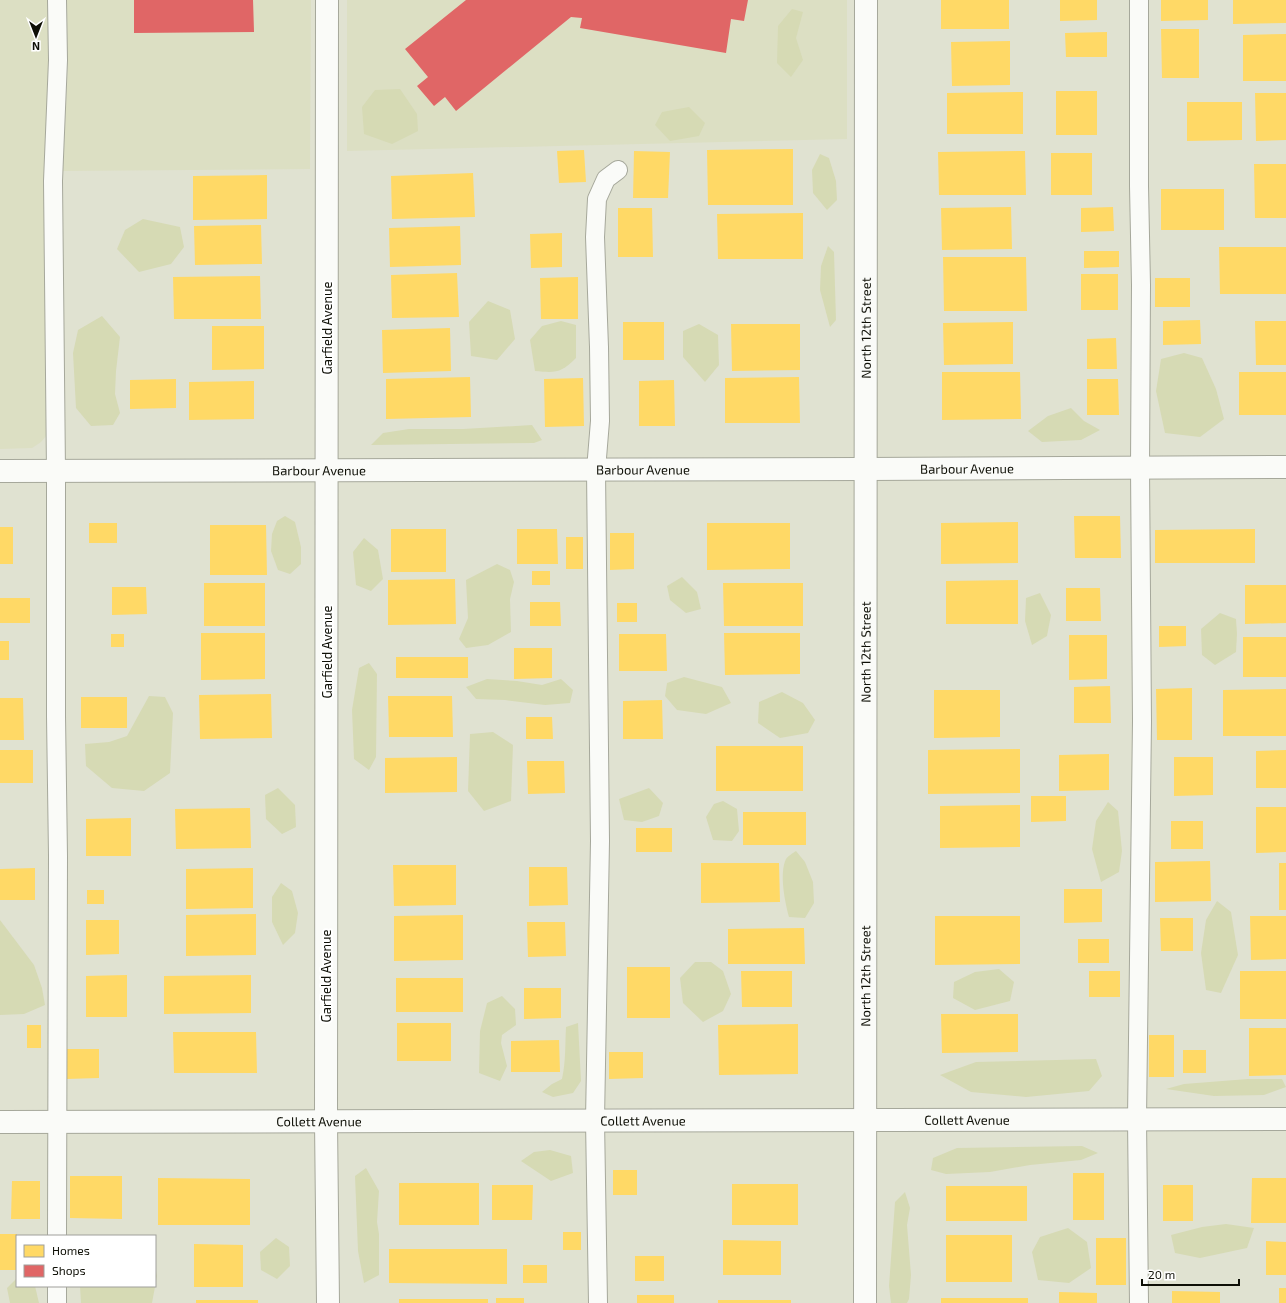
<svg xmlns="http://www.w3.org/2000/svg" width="1286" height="1303" font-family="'Exo 2',sans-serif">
	<rect width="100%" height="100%" fill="#e0e2d1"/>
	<g fill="#dcdfc3">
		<polygon points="0,0 49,0 49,53 44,173 46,436 41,442 32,448 0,449"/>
		<polygon points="67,0 311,0 310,169 63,171 68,66"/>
		<polygon points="347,0 847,0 847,139 347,151"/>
	</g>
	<g fill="#d6dab4">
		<polygon points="792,9 803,12 796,38 803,60 791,77 777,63 778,26"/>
		<polygon points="400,89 417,114 418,131 392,144 364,134 362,107 375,90"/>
		<polygon points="689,107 705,123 699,136 670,141 655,125 662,112"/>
		<polygon points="820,154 829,158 836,181 837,200 827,210 813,193 812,170"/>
		<polygon points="143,219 180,227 184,247 171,264 139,272 117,249 125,230"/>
		<polygon points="828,246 834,252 836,320 830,327 820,290 821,266"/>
		<polygon points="488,301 510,310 515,339 497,360 471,356 469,322"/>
		<polygon points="102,316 120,337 116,371 115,394 120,413 113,425 91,426 76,408 73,353 78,330"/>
		<path d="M561 321 576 325V358C561 373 556 373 535 371L530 340 542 326Z"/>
		<polygon points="699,324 718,335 719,365 705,382 683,357 683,331"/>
		<polygon points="1184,353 1202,358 1216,389 1224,419 1200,437 1165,433 1156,391 1161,359"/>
		<polygon points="1071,408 1084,421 1100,430 1081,440 1042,442 1028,431 1048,416"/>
		<polygon points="532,425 542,440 534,443 371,445 383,433 409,429 463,429"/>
		<polygon points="285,516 295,522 301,547 301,564 290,574 278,570 271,551 272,534 277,521"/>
		<polygon points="364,538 378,550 383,579 371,591 356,585 353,552"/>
		<polygon points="497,564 510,570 514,582 510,599 511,632 488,645 466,648 459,639 468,618 466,580"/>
		<polygon points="682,577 697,592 701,609 686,613 670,600 667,586"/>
		<polygon points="1040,593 1051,615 1047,636 1032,645 1025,621 1026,598"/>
		<polygon points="1220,613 1236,619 1237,634 1236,652 1215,665 1202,655 1201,629"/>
		<polygon points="369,663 377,674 376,757 369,770 354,759 352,710 359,668"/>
		<polygon points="684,677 722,687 731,703 706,714 677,710 665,696 667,683"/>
		<polygon points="487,679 517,681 542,685 561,679 573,690 570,703 545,705 505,700 476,699 466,687"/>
		<polygon points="782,692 803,703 815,720 808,733 780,738 758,723 759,702"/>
		<polygon points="149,696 165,697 173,713 170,773 144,791 112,788 86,766 85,744 109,742 127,736"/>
		<polygon points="493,732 513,745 511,801 484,811 468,791 470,734"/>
		<polygon points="278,788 295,805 296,827 282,834 266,819 265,795"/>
		<polygon points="649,788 663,803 659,816 642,822 624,820 619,799"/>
		<polygon points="723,801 737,809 739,831 732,841 713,840 706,817 714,804"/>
		<polygon points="1108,802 1118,811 1122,851 1119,872 1101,882 1092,849 1096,821"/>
		<path d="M796 851 805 862 813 882 814 903 805 918 789 917C785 902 779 873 786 859 788 856 793 853 796 851Z"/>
		<polygon points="281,883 292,891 298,913 295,933 283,945 272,922 272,897"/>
		<polygon points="1217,901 1231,912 1238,955 1221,993 1206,990 1201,953 1206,920"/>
		<polygon points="0,920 34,965 42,988 45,1005 24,1014 0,1015"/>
		<polygon points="695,962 711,962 723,971 731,994 723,1011 703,1022 683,1003 680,978"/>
		<polygon points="999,969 1014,982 1010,1001 975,1010 953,998 954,982 975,972"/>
		<polygon points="502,996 515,1009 516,1025 502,1035 501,1043 507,1066 500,1081 479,1073 480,1031 487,1003"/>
		<path d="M578 1023 581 1081 573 1093 553 1097 542 1092 552 1084 562 1079C566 1061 565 1044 566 1027Z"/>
		<polygon points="1096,1059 1102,1076 1089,1091 1026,1097 971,1092 940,1075 976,1062"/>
		<polygon points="1248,1079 1282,1079 1286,1087 1264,1095 1214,1096 1166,1089 1184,1084"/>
		<polygon points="1082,1146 1098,1153 1081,1160 1030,1165 990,1172 946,1174 931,1170 933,1158 957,1148"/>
		<polygon points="550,1150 571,1156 573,1173 551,1181 521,1161 534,1152"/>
		<polygon points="366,1168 379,1191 377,1222 379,1234 379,1275 364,1283 358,1251 355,1176"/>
		<polygon points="905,1192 910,1208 907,1225 911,1275 909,1299 907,1303 891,1303 889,1286 895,1202"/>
		<polygon points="1226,1224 1254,1228 1247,1248 1200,1258 1175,1253 1171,1235 1202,1227"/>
		<polygon points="1068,1228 1087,1242 1091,1268 1069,1283 1038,1280 1032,1252 1040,1237"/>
		<polygon points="276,1238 289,1247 290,1266 277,1279 261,1270 260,1252"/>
		<polygon points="155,1267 157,1276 152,1303 81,1303 80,1286 155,1286"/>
		<polygon points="17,1278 17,1286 35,1286 39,1303 10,1303 7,1288"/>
	</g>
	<g fill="#ffd966">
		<rect x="941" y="0" width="68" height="29"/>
		<polygon points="1060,0 1097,0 1097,20 1060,21"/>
		<polygon points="1161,0 1208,0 1208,20 1161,21"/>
		<polygon points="1233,0 1286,0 1286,23 1233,24"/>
		<polygon points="1161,29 1199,29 1199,78 1162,78"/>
		<polygon points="1107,32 1107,57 1066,57 1065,33"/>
		<polygon points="1286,34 1286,81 1243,81 1243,35"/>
		<polygon points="1010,41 1010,85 952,86 951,42"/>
		<rect x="1056" y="91" width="41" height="44"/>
		<polygon points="1023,92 1023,134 947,134 947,93"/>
		<polygon points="1255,93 1286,93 1286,140 1256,141"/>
		<polygon points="1187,102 1242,102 1242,140 1187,141"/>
		<polygon points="793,149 793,205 708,205 707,150"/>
		<polygon points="584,150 586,182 559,183 557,151"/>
		<polygon points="634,151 670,152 668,198 633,198"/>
		<polygon points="1025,151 1026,195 939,195 938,152"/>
		<rect x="1051" y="153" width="41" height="42"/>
		<polygon points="1254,164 1286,164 1286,218 1255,218"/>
		<polygon points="473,173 475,217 392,219 391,176"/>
		<polygon points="267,175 267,219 193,220 193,176"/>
		<rect x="1161" y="189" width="63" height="41"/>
		<polygon points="1011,207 1012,249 942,250 941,208"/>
		<polygon points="1113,207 1114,231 1081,232 1081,208"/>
		<polygon points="618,208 652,208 653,257 618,257"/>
		<polygon points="803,213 803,259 718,259 717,214"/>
		<polygon points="261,225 262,264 195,265 194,226"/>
		<polygon points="460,226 461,265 390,267 389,228"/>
		<polygon points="562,233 562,267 531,268 530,234"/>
		<polygon points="1219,247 1286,247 1286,294 1220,294"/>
		<polygon points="1084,251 1119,251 1119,267 1084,268"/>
		<polygon points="943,257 1026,257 1027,311 944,311"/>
		<polygon points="457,273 459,317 392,318 391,275"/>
		<rect x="1081" y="274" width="37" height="36"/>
		<polygon points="260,276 261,319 174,319 173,277"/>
		<polygon points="578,277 578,319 541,319 540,278"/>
		<rect x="1155" y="278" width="35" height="29"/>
		<polygon points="1200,320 1201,344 1163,345 1163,321"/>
		<polygon points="1255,321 1286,321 1286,365 1256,365"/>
		<rect x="623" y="322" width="41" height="38"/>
		<polygon points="1013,322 1013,364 944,365 943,323"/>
		<polygon points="731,324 800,324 800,370 732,371"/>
		<polygon points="212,326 264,326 264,369 212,370"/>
		<polygon points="450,328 451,371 383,373 382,330"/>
		<polygon points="1116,338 1117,369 1087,369 1087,339"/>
		<polygon points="942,372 1020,372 1021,419 942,420"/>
		<rect x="1239" y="372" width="47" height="43"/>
		<polygon points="470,377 471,417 386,419 386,379"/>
		<polygon points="799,377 800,423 725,423 725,378"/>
		<polygon points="583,378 584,426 545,427 544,379"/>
		<polygon points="176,379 176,408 130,409 130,380"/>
		<polygon points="1087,379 1118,379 1119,415 1087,415"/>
		<polygon points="674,380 675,426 639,426 639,381"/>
		<polygon points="254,381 254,419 189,420 189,382"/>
		<polygon points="1074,516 1120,516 1121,558 1075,558"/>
		<polygon points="1018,522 1018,563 941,564 941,523"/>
		<rect x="89" y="523" width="28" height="20"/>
		<polygon points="707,523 790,523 790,569 707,570"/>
		<polygon points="210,525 266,525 267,575 210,575"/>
		<rect x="0" y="527" width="13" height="37"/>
		<rect x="391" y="529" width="55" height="43"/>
		<polygon points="517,529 557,529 558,564 517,564"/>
		<polygon points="1255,529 1255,563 1155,563 1155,530"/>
		<polygon points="610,533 634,533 634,569 610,570"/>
		<rect x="566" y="537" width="17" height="32"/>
		<rect x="532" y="571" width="18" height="14"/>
		<polygon points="455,579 456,624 388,625 388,580"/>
		<polygon points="1018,580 1018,624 946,624 946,581"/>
		<rect x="204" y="583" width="61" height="43"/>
		<polygon points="723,583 803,583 803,626 724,626"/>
		<polygon points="1245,585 1286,585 1286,623 1245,624"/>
		<polygon points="112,587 146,587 147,614 112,615"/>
		<polygon points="1066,588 1100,588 1101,621 1066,621"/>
		<rect x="0" y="598" width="30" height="25"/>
		<polygon points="530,602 560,602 561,626 530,626"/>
		<rect x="617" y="603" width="20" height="19"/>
		<polygon points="1159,626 1186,626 1186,646 1159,647"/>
		<polygon points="201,633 265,633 265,679 201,680"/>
		<polygon points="724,633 800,633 800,674 725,675"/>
		<rect x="111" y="634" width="13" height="13"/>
		<polygon points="619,634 666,634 667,671 619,671"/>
		<polygon points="1069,635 1107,635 1107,679 1069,680"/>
		<rect x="1243" y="637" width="43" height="40"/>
		<rect x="0" y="641" width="9" height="19"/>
		<polygon points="514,648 552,648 552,678 514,679"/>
		<rect x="396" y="657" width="72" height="21"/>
		<polygon points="1110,686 1111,723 1074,723 1074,687"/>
		<polygon points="1192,688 1192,740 1157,740 1156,689"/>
		<polygon points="1286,689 1286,736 1223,736 1223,690"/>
		<polygon points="934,690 1000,690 1000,737 934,738"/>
		<polygon points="271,694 272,738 200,739 199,695"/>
		<polygon points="388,696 452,696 453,737 389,737"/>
		<rect x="81" y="697" width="46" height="31"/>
		<polygon points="0,698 23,698 24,740 0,740"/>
		<polygon points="662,700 663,739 623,739 623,701"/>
		<polygon points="526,717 552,717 553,739 526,739"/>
		<rect x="716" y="746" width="87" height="45"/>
		<polygon points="1020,749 1020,793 928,794 928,750"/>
		<rect x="0" y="750" width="33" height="33"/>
		<polygon points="1286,750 1286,788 1256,788 1256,751"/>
		<polygon points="1109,754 1109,790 1059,791 1059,755"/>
		<polygon points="457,757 457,792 385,793 385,758"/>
		<polygon points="1174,757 1213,757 1213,795 1174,796"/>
		<polygon points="527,761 564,761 565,793 528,794"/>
		<polygon points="1031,796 1066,796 1066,821 1031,822"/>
		<polygon points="1020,805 1020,847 940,848 940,806"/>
		<polygon points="1256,807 1286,807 1286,852 1256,853"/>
		<polygon points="250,808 251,848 176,849 175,809"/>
		<rect x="743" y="812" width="63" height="33"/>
		<polygon points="131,818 131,856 86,856 86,819"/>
		<rect x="1171" y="821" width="32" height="28"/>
		<rect x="636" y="828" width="36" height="24"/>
		<polygon points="1210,861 1211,901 1155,902 1155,862"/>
		<polygon points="701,863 779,863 780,902 701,903"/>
		<rect x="1279" y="863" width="7" height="47"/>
		<polygon points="393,865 456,865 456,905 394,906"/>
		<polygon points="529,867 567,867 568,905 529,906"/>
		<polygon points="35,868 35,900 0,900 0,869"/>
		<polygon points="253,868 253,908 186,909 186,869"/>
		<polygon points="1064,889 1102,889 1102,922 1064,923"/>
		<rect x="87" y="890" width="17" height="14"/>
		<polygon points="256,914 256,955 186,956 186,915"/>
		<polygon points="463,915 463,960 394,961 394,916"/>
		<polygon points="935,916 1020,916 1020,964 935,965"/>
		<polygon points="1250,916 1286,916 1286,959 1251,960"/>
		<polygon points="1160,918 1193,918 1193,951 1161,951"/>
		<polygon points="86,920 119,920 119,954 86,955"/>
		<polygon points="527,922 565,922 566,956 528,957"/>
		<polygon points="804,928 805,964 728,964 728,929"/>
		<rect x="1078" y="939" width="31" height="24"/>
		<rect x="627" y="967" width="43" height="51"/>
		<polygon points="741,971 792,971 792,1007 742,1007"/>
		<rect x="1089" y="971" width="31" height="26"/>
		<rect x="1240" y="971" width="46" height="48"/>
		<polygon points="127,975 127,1017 86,1017 86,976"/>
		<polygon points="251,975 251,1013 164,1014 164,976"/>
		<rect x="396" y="978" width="67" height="34"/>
		<polygon points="524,988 561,988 561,1018 524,1019"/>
		<polygon points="941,1014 1018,1014 1018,1052 942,1053"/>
		<rect x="397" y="1023" width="54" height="38"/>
		<polygon points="798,1024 798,1074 719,1075 718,1025"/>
		<rect x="27" y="1025" width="14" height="23"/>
		<polygon points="1249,1028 1286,1028 1286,1075 1249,1076"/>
		<polygon points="173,1032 256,1032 257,1073 174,1073"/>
		<rect x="1149" y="1035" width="25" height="42"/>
		<polygon points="559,1040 560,1072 511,1072 511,1041"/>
		<polygon points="66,1049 99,1049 99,1078 66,1079"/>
		<rect x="1183" y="1050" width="23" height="23"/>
		<polygon points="609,1052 643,1052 643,1078 609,1079"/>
		<rect x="613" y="1170" width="24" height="25"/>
		<rect x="1073" y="1173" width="31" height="47"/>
		<polygon points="70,1176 122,1176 122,1219 70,1218"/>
		<polygon points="158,1178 250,1179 250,1225 158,1225"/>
		<polygon points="1252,1178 1286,1178 1286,1223 1251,1223"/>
		<polygon points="12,1181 40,1181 40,1219 11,1219"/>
		<rect x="399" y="1183" width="80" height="42"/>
		<rect x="732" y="1184" width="66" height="41"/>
		<polygon points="492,1185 533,1185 532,1220 492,1220"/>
		<rect x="1163" y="1185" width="30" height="36"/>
		<rect x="946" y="1186" width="81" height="35"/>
		<rect x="563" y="1232" width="18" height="18"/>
		<rect x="0" y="1234" width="17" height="36"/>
		<rect x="946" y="1235" width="66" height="47"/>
		<rect x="1096" y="1238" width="30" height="47"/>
		<polygon points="723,1240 781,1241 781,1275 723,1275"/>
		<polygon points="1266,1241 1286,1242 1286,1275 1266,1275"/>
		<polygon points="194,1244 243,1245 243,1287 194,1287"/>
		<polygon points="389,1249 507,1249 507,1284 389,1283"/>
		<rect x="635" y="1256" width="29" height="25"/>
		<rect x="523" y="1265" width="24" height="18"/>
		<rect x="1279" y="1288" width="7" height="15"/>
		<polygon points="1172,1291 1220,1292 1220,1303 1172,1303"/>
		<polygon points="1059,1292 1097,1293 1097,1303 1059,1303"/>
		<rect x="637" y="1295" width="37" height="8"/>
		<rect x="496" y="1298" width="28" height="5"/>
		<rect x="941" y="1298" width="87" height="5"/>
		<rect x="399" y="1299" width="89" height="4"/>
		<rect x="196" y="1300" width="62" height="3"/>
		<rect x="718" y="1300" width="73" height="3"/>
	</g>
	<g fill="#e06666">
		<polygon points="134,0 253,0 254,32 134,33"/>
		<polygon points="466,0 748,0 744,21 731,19 726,53 580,28 582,18 571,17 456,111 445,97 434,106 417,86 428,77 405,49"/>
	</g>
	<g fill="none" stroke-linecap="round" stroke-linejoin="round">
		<defs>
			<g id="lane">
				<polyline points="57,1236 58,856 56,716 56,471 53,181 58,60 57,0"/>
				<polyline points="57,1303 57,1286"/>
				<polyline points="598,1303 595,1120 600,841 596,470 600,421 599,347 595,237 597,199 606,179 618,170"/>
				<polyline points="1139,1303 1137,1119 1142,721 1140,468 1141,285 1139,186 1139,0"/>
			</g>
			<g id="street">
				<polyline points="327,0 326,1122 328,1303"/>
				<path id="s1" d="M0 471 865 469 1286 467"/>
				<path id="s2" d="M0 1122 1286 1119"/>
				<path id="s3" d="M865 1303 866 0"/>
			</g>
		</defs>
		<use href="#lane" stroke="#a6a89b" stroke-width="20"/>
		<use href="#street" stroke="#a6a89b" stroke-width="24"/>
		<use href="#lane" stroke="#fafbf8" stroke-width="18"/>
		<use href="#street" stroke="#fafbf8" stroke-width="22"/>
	</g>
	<g text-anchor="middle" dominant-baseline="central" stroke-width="4" stroke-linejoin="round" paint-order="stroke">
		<g font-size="13" fill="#0e0f06" stroke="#fff">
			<text transform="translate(327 328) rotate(-90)">Garfield Avenue</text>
			<text stroke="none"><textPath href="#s3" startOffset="975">North 12th Street</textPath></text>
			<text stroke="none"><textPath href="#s1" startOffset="967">Barbour Avenue</textPath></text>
			<text stroke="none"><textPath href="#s1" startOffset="319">Barbour Avenue</textPath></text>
			<text stroke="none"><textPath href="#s1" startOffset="643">Barbour Avenue</textPath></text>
			<text transform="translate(327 652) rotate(-90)">Garfield Avenue</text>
			<text stroke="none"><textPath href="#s3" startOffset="651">North 12th Street</textPath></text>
			<text transform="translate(326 976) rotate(-90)">Garfield Avenue</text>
			<text stroke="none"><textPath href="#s3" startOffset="327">North 12th Street</textPath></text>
			<text stroke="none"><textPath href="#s2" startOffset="643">Collett Avenue</textPath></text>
			<text stroke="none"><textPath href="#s2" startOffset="967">Collett Avenue</textPath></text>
			<text stroke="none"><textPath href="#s2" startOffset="319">Collett Avenue</textPath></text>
		</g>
	</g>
	<rect x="16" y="1235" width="140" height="52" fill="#ffffff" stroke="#9f9f9b"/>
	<rect x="24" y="1245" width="20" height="12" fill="#ffd966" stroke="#9f9f9b"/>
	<text x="52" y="1255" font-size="12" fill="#0e0f06">Homes</text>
	<rect x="24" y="1265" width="20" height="12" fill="#e06666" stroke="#9f9f9b"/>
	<text x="52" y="1275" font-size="12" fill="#0e0f06">Shops</text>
	<g transform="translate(36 36) rotate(180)" stroke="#ffffff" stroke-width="3" paint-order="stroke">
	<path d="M0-3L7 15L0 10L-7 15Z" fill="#0e0f06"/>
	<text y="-6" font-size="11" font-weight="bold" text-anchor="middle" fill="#0e0f06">N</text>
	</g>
	<path d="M1142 1279v6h97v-6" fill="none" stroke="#0e0f06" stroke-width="2"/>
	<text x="1148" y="1279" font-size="12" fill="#0e0f06" stroke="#ffffff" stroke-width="3" paint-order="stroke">20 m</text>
</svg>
